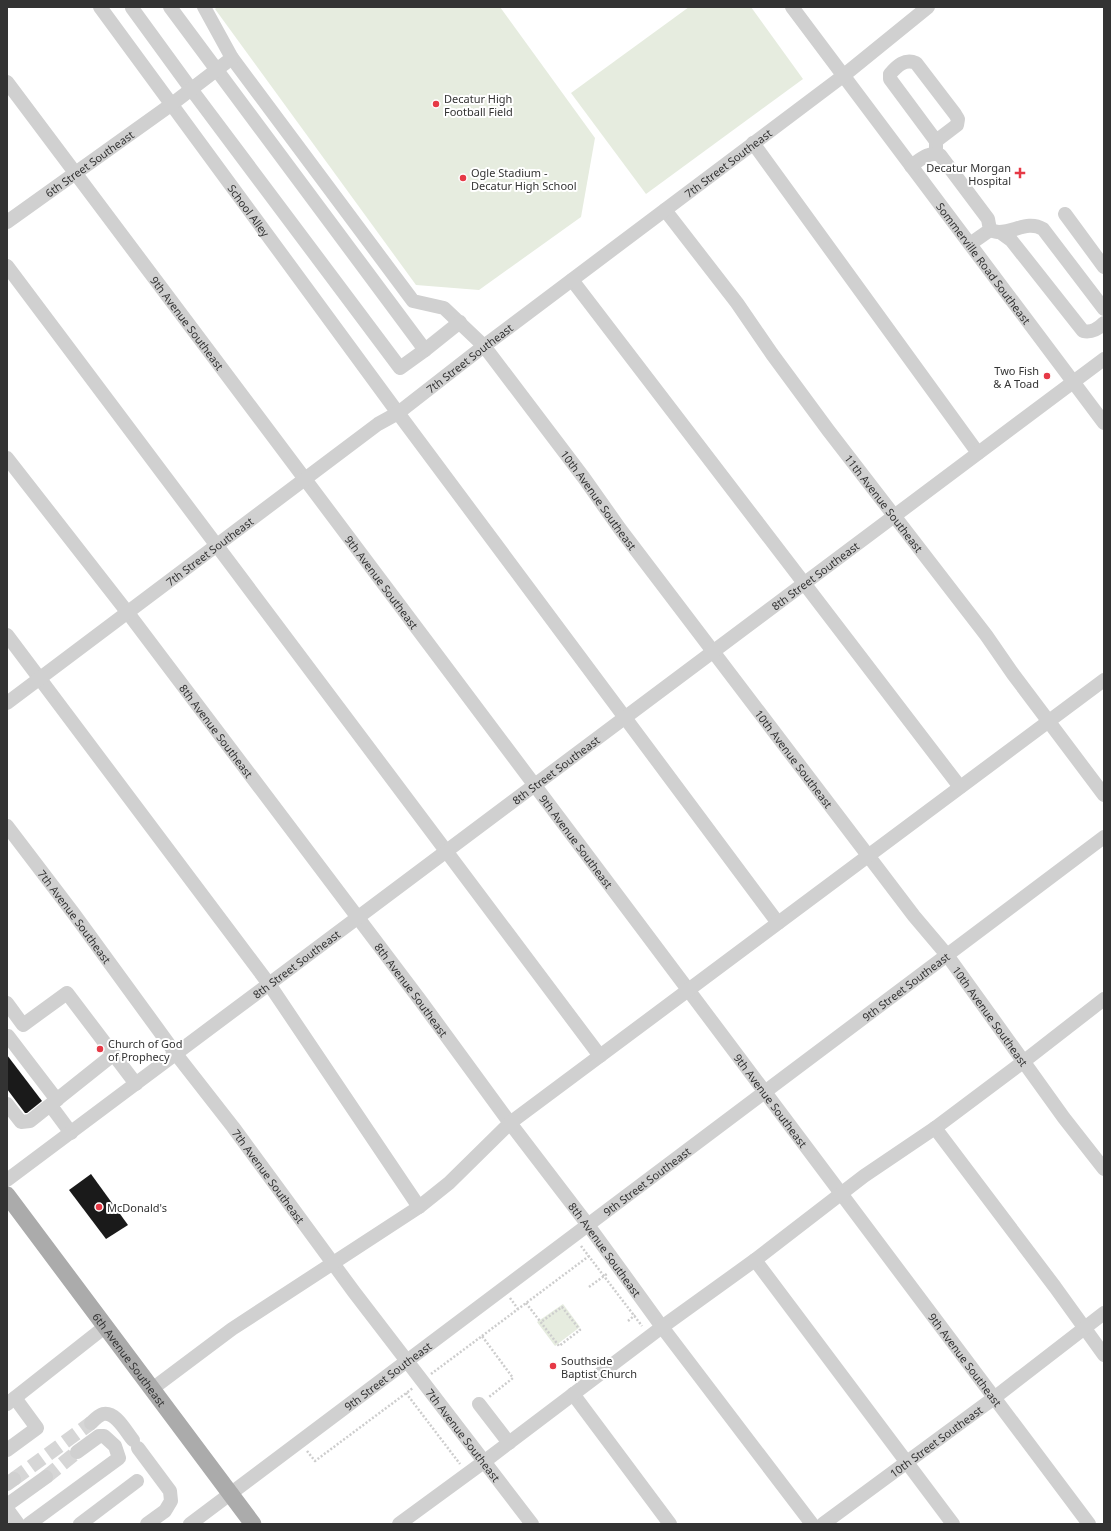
<svg xmlns="http://www.w3.org/2000/svg" width="1111" height="1531" font-family="'Noto Sans',sans-serif">
	<rect width="100%" height="100%" fill="#fff"/>
	<g fill="#e6ecdf">
		<polygon points="217,7 500,7 595,138 581,217 479,290 416,285 215,9"/>
		<polygon points="689,7 751,7 803,79 646,194 571,93"/>
		<polygon points="563,1304 580,1327 555,1346 537,1322"/>
	</g>
	<g fill="#1a1a1a">
		<polygon points="7,1055 42,1101 27,1113 25,1113 7,1089"/>
		<polygon points="91,1174 128,1225 106,1239 69,1190"/>
	</g>
	<g fill="none" stroke-linecap="round" stroke-linejoin="round">
		<g stroke="#d6d6d6" stroke-width="14" stroke-dasharray="14 7" stroke-linecap="butt">
			<polyline points="46,1477 77,1452"/>
			<polyline points="14,1479 91,1423"/>
		</g>
		<g stroke="#cdcdcd" stroke-width="2.5" stroke-dasharray="2 2" stroke-linecap="butt">
			<polyline points="581,1246 642,1326"/>
			<polyline points="589,1287 608,1273"/>
			<polyline points="510,1298 518,1309"/>
			<polyline points="526,1303 559,1346 580,1330 562,1307 541,1322"/>
			<polyline points="628,1321 635,1315"/>
			<polyline points="482,1336 589,1256"/>
			<polyline points="431,1374 482,1336 513,1378 489,1397"/>
			<polyline points="406,1393 460,1464"/>
			<polyline points="307,1451 315,1461 413,1388"/>
		</g>
		<g stroke="#d0d0d0" stroke-width="14">
			<path id="s1" d="M100 7 398 413 778 923"/>
			<path id="s2" d="M792 7 1104 423"/>
			<polyline points="132,8 191,89 400,368 425,350 170,7"/>
			<path id="s3" d="M232 58 413 301 444 308 484 346 584 478 620 529 914 916 947 955 1064 1118 1104 1169"/>
			<path id="s4" d="M7 82 1089 1524"/>
			<path d="M936 141 890 79V74C897 66 905 58 916 63L955 114 958 119 957 125 936 141V154"/>
			<polyline points="753,143 978,453"/>
			<path d="M911 166C920 160 929 151 940 155L988 219 990 230 970 244"/>
			<path id="s5" d="M665 210 737 303 772 354 828 430 986 635 1013 674 1104 795"/>
			<polyline points="1065,214 1104,267"/>
			<path id="s6" d="M7 222 172 104 232 58 204 7"/>
			<path d="M990 230C993 231 996 232 999 232 1015 232 1028 220 1043 229L1104 309"/>
			<path d="M1000 232 1011 240 1083 331C1092 333 1098 329 1104 323"/>
			<polyline points="7,266 600,1056"/>
			<polyline points="572,280 960,787"/>
			<polyline points="425,350 460,322"/>
			<path id="s7" d="M7 458 128 613 420 1000 510 1123 588 1225 662 1327 812 1524"/>
			<polyline points="7,635 269,984 419,1207"/>
			<path id="s8" d="M7 703 378 424 398 413 484 346 843 76 928 7"/>
			<path id="s9" d="M7 826 74 914 176 1054 233 1127 354 1292 532 1524"/>
			<polyline points="7,1003 23,1025 67,993 136,1084"/>
			<polyline points="8,1036 57,1100"/>
			<polyline points="7,1104 21,1122 30,1121 114,1054"/>
			<polyline points="51,1106 71,1133"/>
			<polyline points="935,1128 1055,1287 1104,1355"/>
			<path id="s10" d="M7 1180 1104 359"/>
			<polyline points="755,1260 953,1524"/>
			<polyline points="152,1389 232,1329 419,1207 449,1183 510,1123 1104,680"/>
			<polyline points="573,1394 670,1524"/>
			<polyline points="7,1404 106,1326"/>
			<polyline points="479,1404 509,1443"/>
			<path d="M91 1423C94 1420 99 1415 103 1414 116 1411 126 1432 133 1440"/>
			<polyline points="138,1448 170,1491 171,1501 165,1511 147,1524"/>
			<polyline points="7,1450 37,1428 15,1398"/>
			<polyline points="7,1484 14,1479"/>
			<polyline points="7,1505 46,1477"/>
			<polyline points="7,1509 18,1524"/>
			<polyline points="29,1524 119,1458 115,1446 104,1436 99,1436 77,1452"/>
			<polyline points="80,1524 137,1481"/>
			<path id="s11" d="M190 1524 1104 837"/>
			<polyline points="399,1524 485,1461 662,1327 755,1260 864,1176 935,1128 1023,1062 1104,999"/>
			<path id="s12" d="M823 1524 994 1398 1104 1313"/>
		</g>
		<path stroke="#ababab" stroke-width="17" id="s13" d="M7 1195 253 1524"/>
	</g>
	<g fill="#e63946" stroke="#fff" stroke-width="1.5">
		<circle cx="436" cy="104" r="4"/>
		<path d="M1018 167h4v4h4v4h-4v4h-4v-4h-4v-4h4z"/>
		<circle cx="463" cy="178" r="4"/>
		<circle cx="1047" cy="376" r="4"/>
		<circle cx="100" cy="1049" r="4"/>
		<circle cx="99" cy="1207" r="4"/>
		<circle cx="553" cy="1366" r="4"/>
	</g>
	<g text-anchor="middle" dominant-baseline="central" stroke-width="4" stroke-linejoin="round" paint-order="stroke">
		<g font-size="11" fill="#333" stroke="#fff" text-anchor="start">
			<text x="444" y="98">Decatur High<tspan x="444" dy="13">Football Field</tspan></text>
			<text x="1011" y="167" text-anchor="end">Decatur Morgan<tspan x="1011" dy="13">Hospital</tspan></text>
			<text x="471" y="172">Ogle Stadium -<tspan x="471" dy="13">Decatur High School</tspan></text>
			<text x="1039" y="370" text-anchor="end">Two Fish<tspan x="1039" dy="13">&amp; A Toad</tspan></text>
			<text x="108" y="1043">Church of God<tspan x="108" dy="13">of Prophecy</tspan></text>
			<text x="107" y="1207">McDonald's</text>
			<text x="561" y="1360">Southside<tspan x="561" dy="13">Baptist Church</tspan></text>
		</g>
		<g font-size="11" fill="#333" stroke="#fff">
			<text stroke="none"><textPath href="#s8" startOffset="901">7th Street Southeast</textPath></text>
			<text stroke="none"><textPath href="#s6" startOffset="101">6th Street Southeast</textPath></text>
			<text stroke="none"><textPath href="#s1" startOffset="252">School Alley</textPath></text>
			<text stroke="none"><textPath href="#s2" startOffset="320">Sommerville Road Southeast</textPath></text>
			<text stroke="none"><textPath href="#s4" startOffset="301">9th Avenue Southeast</textPath></text>
			<text stroke="none"><textPath href="#s8" startOffset="577">7th Street Southeast</textPath></text>
			<text stroke="none"><textPath href="#s3" startOffset="582">10th Avenue Southeast</textPath></text>
			<text stroke="none"><textPath href="#s5" startOffset="366">11th Avenue Southeast</textPath></text>
			<text stroke="none"><textPath href="#s8" startOffset="253">7th Street Southeast</textPath></text>
			<text stroke="none"><textPath href="#s10" startOffset="1009">8th Street Southeast</textPath></text>
			<text stroke="none"><textPath href="#s4" startOffset="625">9th Avenue Southeast</textPath></text>
			<text stroke="none"><textPath href="#s7" startOffset="344">8th Avenue Southeast</textPath></text>
			<text stroke="none"><textPath href="#s3" startOffset="906">10th Avenue Southeast</textPath></text>
			<text stroke="none"><textPath href="#s10" startOffset="685">8th Street Southeast</textPath></text>
			<text stroke="none"><textPath href="#s4" startOffset="949">9th Avenue Southeast</textPath></text>
			<text stroke="none"><textPath href="#s9" startOffset="113">7th Avenue Southeast</textPath></text>
			<text stroke="none"><textPath href="#s10" startOffset="361">8th Street Southeast</textPath></text>
			<text stroke="none"><textPath href="#s11" startOffset="895">9th Street Southeast</textPath></text>
			<text stroke="none"><textPath href="#s7" startOffset="668">8th Avenue Southeast</textPath></text>
			<text stroke="none"><textPath href="#s3" startOffset="1230">10th Avenue Southeast</textPath></text>
			<text stroke="none"><textPath href="#s4" startOffset="1273">9th Avenue Southeast</textPath></text>
			<text stroke="none"><textPath href="#s9" startOffset="437">7th Avenue Southeast</textPath></text>
			<text stroke="none"><textPath href="#s11" startOffset="571">9th Street Southeast</textPath></text>
			<text stroke="none"><textPath href="#s7" startOffset="992">8th Avenue Southeast</textPath></text>
			<text stroke="none"><textPath href="#s13" startOffset="205">6th Avenue Southeast</textPath></text>
			<text stroke="none"><textPath href="#s4" startOffset="1597">9th Avenue Southeast</textPath></text>
			<text stroke="none"><textPath href="#s11" startOffset="247">9th Street Southeast</textPath></text>
			<text stroke="none"><textPath href="#s9" startOffset="761">7th Avenue Southeast</textPath></text>
			<text stroke="none"><textPath href="#s12" startOffset="140">10th Street Southeast</textPath></text>
		</g>
	</g>
	<rect width="1111" height="1531" fill="none" stroke="#333333" stroke-width="16"/>
</svg>
